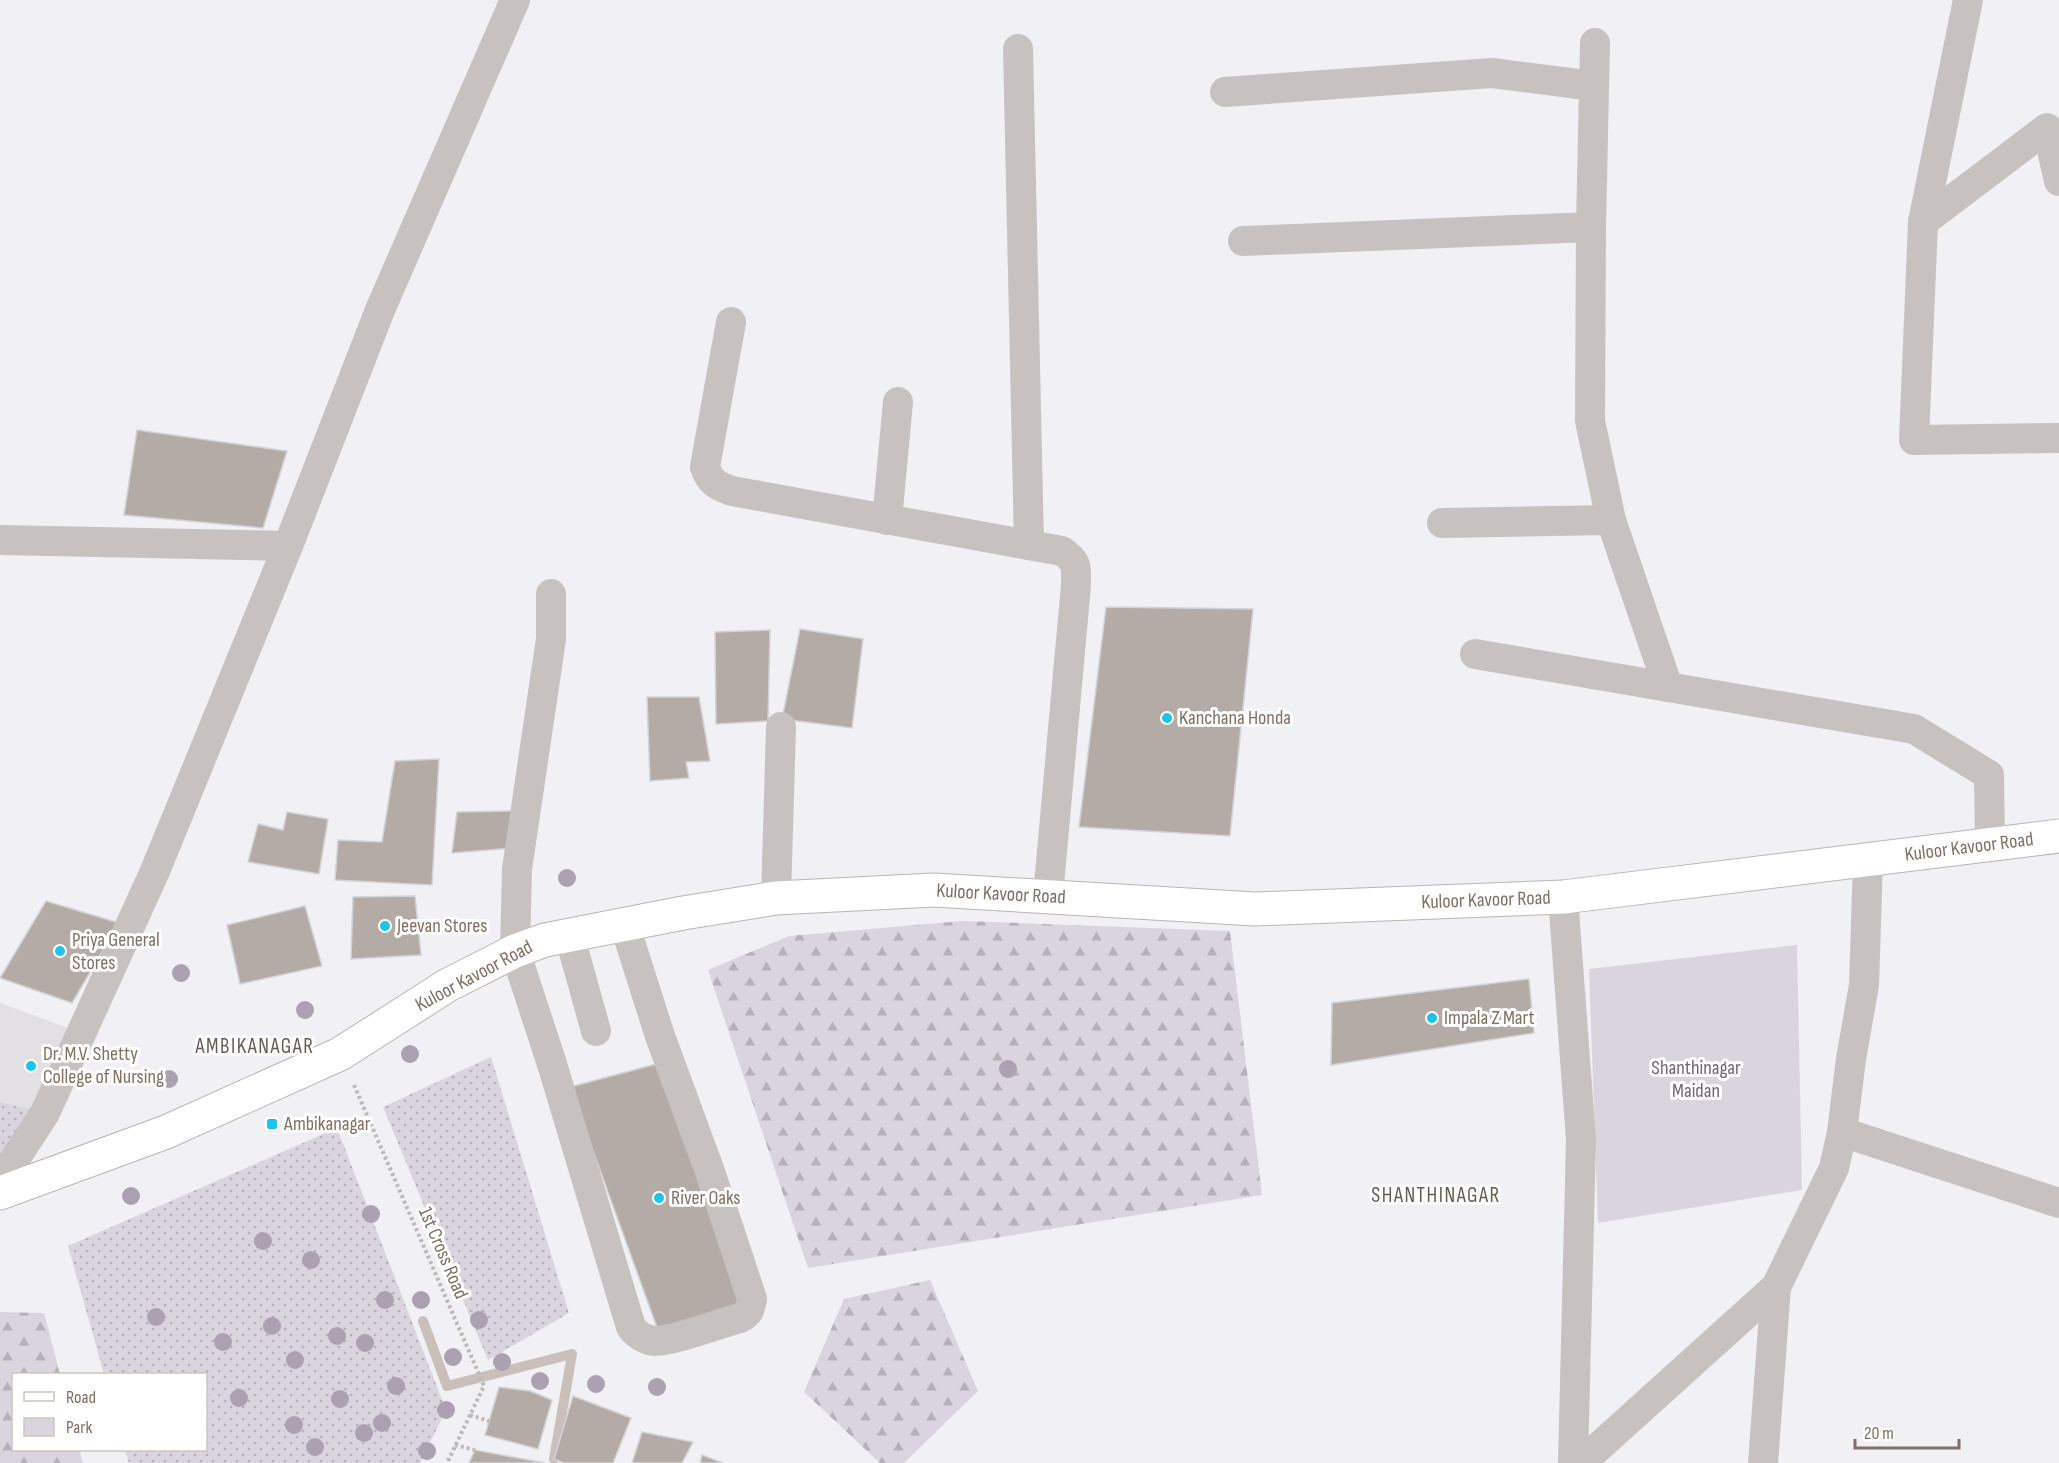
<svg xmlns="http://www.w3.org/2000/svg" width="2059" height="1463" font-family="'Sofia Sans Condensed',sans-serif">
	<defs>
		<pattern id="grass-dots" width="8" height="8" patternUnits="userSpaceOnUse" patternTransform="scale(1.5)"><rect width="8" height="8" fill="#dad4df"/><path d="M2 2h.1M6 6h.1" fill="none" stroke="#b6b0b8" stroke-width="1.8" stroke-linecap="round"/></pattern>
		<pattern id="forest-firs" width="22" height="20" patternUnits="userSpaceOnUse" patternTransform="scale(1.5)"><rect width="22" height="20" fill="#dad4df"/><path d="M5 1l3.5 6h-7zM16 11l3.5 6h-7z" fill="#b6b0b8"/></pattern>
	</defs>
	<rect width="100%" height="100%" fill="#f0f0f5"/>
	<polygon fill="#e2e0e2" points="0,1003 74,1030 45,1113 0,1102"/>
	<g fill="url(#grass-dots)">
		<polygon points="491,1057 569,1313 488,1360 383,1107"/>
		<polygon points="0,1102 45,1113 0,1167"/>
		<polygon points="337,1128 446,1410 420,1463 129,1463 125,1450 206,1450 206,1374 104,1374 68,1246"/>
	</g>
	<g fill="url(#forest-firs)">
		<polygon points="962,921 1230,931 1262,1195 808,1268 708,970 789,936"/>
		<polygon points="930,1280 978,1391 904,1463 880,1463 804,1392 844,1299"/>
		<polygon points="0,1312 44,1313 60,1374 14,1374 14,1450 79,1450 83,1463 0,1463"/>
	</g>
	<polygon fill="#dad4df" points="1797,945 1802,1190 1598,1223 1589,969"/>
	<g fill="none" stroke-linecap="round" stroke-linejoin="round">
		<polyline stroke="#cbbfbb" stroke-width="10" points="423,1321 447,1386 572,1354 554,1459"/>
	</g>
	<g fill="#b4aba6" stroke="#d3d3d6" stroke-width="1.5">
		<polygon points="137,430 287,451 263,528 124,515"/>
		<polygon points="1106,607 1253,609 1230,836 1079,827"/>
		<polygon points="800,629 863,639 852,728 782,719"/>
		<polygon points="770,630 768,721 716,724 715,632"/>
		<polygon points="647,697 699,697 710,761 686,762 689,778 650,781"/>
		<polygon points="439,759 432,885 335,880 338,840 382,842 395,761"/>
		<polygon points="513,811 513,848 452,853 457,812"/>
		<polygon points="287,812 328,819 319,874 248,862 258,824 283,830"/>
		<polygon points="415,896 421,955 351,959 353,897"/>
		<polygon points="46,901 119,923 72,1003 0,978"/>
		<polygon points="305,906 322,966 240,984 227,925"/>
		<polygon points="1529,979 1534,1033 1331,1065 1332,1003"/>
		<polygon points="664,1062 741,1309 659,1333 570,1087"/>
		<polygon points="499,1387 530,1391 552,1400 538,1449 485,1435"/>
		<polygon points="573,1396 631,1418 613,1463 564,1463 554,1459"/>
		<polygon points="642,1432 693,1442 682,1463 632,1463"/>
		<polygon points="475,1450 545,1463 469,1463"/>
		<polygon points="702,1455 723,1463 700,1463"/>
	</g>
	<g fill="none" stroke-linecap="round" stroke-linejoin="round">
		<defs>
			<polyline id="secondary" points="0,1193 166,1132 340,1054 448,985 515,951 545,940 683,913 776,898 934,890 1255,909 1563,897 2059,836"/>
		</defs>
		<use href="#secondary" stroke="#bbb5b1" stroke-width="35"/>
		<g stroke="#bcb9b6" stroke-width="4" stroke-dasharray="3 3" stroke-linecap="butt">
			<polyline points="354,1085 484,1386 447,1463"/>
			<polyline points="470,1415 489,1421"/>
			<polyline points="455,1445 475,1450"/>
		</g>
		<g stroke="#c7c2bf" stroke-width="30">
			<polyline points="1968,0 1923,222 1914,440 2059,438"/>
			<polyline points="1595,43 1591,227 1590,421 1611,520 1668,687"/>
			<polyline points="1018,49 1029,545"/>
			<polyline points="1225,92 1492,73 1594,86"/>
			<polyline points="1923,222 2047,128 2059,181"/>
			<polyline points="1243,241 1591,227"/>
			<path d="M731 322 705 467C710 482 717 486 732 491L1062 551C1078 562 1076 567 1076 585L1048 896"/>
			<polyline points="887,520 898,402"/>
			<polyline points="1442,523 1611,520"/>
			<polyline points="0,540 288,546"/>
			<path d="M551 594V639L517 869 515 951 552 1064 631 1327C637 1335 643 1339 654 1341 671 1342 721 1323 740 1318 750 1313 750 1309 752 1299L709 1169 660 1036 624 923"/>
			<polyline points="1475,654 1914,729 1989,775 1990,845"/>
			<polyline points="1563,897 1581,1140 1573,1463"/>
			<polyline points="776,898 781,727"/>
			<polyline points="569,934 596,1031"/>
			<polyline points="1842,1132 2059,1203"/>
			<polyline points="0,1182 45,1113 155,871 288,546 380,310 515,0"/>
			<polyline points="1581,1463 1776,1287 1834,1168 1842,1132 1851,1059 1864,985 1868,860"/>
			<polyline points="1763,1463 1776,1287"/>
		</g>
		<use href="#secondary" stroke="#fff" stroke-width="33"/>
	</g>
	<g fill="#aca1b1">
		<circle cx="567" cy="878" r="9"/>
		<circle cx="181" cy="973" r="9"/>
		<circle cx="305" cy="1010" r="9"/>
		<circle cx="410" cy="1054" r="9"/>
		<circle cx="1008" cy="1069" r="9"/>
		<circle cx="169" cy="1079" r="9"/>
		<circle cx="131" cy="1196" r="9"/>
		<circle cx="371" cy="1214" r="9"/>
		<circle cx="263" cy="1241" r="9"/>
		<circle cx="311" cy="1260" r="9"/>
		<circle cx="385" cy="1300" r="9"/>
		<circle cx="421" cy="1300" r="9"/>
		<circle cx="156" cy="1317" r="9"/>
		<circle cx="479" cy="1320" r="9"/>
		<circle cx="272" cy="1326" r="9"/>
		<circle cx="337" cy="1336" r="9"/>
		<circle cx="223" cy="1342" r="9"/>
		<circle cx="365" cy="1343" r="9"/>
		<circle cx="453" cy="1357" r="9"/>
		<circle cx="295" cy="1360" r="9"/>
		<circle cx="502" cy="1362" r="9"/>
		<circle cx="540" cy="1381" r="9"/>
		<circle cx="596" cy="1384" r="9"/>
		<circle cx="396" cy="1386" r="9"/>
		<circle cx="657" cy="1387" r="9"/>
		<circle cx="239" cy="1398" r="9"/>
		<circle cx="340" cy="1399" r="9"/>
		<circle cx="446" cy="1410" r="9"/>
		<circle cx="382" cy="1423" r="9"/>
		<circle cx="294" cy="1425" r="9"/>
		<circle cx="364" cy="1433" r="9"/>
		<circle cx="315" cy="1447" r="9"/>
		<circle cx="427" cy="1451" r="9"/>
	</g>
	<g fill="#1ac4eb" stroke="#fff" stroke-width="2">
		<circle cx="1167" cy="718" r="6"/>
		<circle cx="385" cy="926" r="6"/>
		<circle cx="60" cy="951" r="6"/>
		<circle cx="1432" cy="1018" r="6"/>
		<circle cx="31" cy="1066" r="6"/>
		<rect x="266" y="1118" width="12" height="12" rx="3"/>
		<circle cx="659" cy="1198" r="6"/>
	</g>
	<g text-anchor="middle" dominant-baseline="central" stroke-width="6" stroke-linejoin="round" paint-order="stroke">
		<g font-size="20" fill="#836f62" stroke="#fff" text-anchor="start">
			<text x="1179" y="718">Kanchana Honda</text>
			<text x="397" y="926">Jeevan Stores</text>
			<text x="72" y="940">Priya General<tspan x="72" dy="23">Stores</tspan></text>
			<text x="1444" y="1018">Impala Z Mart</text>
			<text x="43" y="1054">Dr. M.V. Shetty<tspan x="43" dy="23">College of Nursing</tspan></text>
			<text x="284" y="1124">Ambikanagar</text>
			<text x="671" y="1198">River Oaks</text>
		</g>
		<g font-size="20" fill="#836f62" stroke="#fff">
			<text transform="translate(1969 847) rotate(-7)">Kuloor Kavoor Road</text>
			<text transform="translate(1001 894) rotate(3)">Kuloor Kavoor Road</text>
			<text transform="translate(1486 900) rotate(-2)">Kuloor Kavoor Road</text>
			<text transform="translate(474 976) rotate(-28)">Kuloor Kavoor Road</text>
			<text transform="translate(443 1253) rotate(67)">1st Cross Road</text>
		</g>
		<g font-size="20" fill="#74617a" stroke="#fff">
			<text x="1696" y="1068">Shanthinagar<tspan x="1696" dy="23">Maidan</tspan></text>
		</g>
		<g font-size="21" letter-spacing="1.5" fill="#685a50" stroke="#fff">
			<text x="255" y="1046">AMBIKANAGAR</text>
			<text x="1436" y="1195">SHANTHINAGAR</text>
		</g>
	</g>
	<rect x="12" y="1373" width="195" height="78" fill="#ffffff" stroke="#cdc5c0" stroke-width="1.5"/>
	<rect x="24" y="1392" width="30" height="9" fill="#ffffff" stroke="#cdc5c0" stroke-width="1.5"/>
	<text x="66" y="1403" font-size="18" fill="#836f62">Road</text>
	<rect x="24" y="1418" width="30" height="18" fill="#dad4df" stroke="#cdc5c0" stroke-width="1.5"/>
	<text x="66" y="1433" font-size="18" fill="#836f62">Park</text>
	<path d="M1855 1439v9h104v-9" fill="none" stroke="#836f62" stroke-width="3"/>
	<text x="1864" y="1439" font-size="18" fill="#836f62" stroke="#ffffff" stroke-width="4.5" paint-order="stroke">20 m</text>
</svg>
